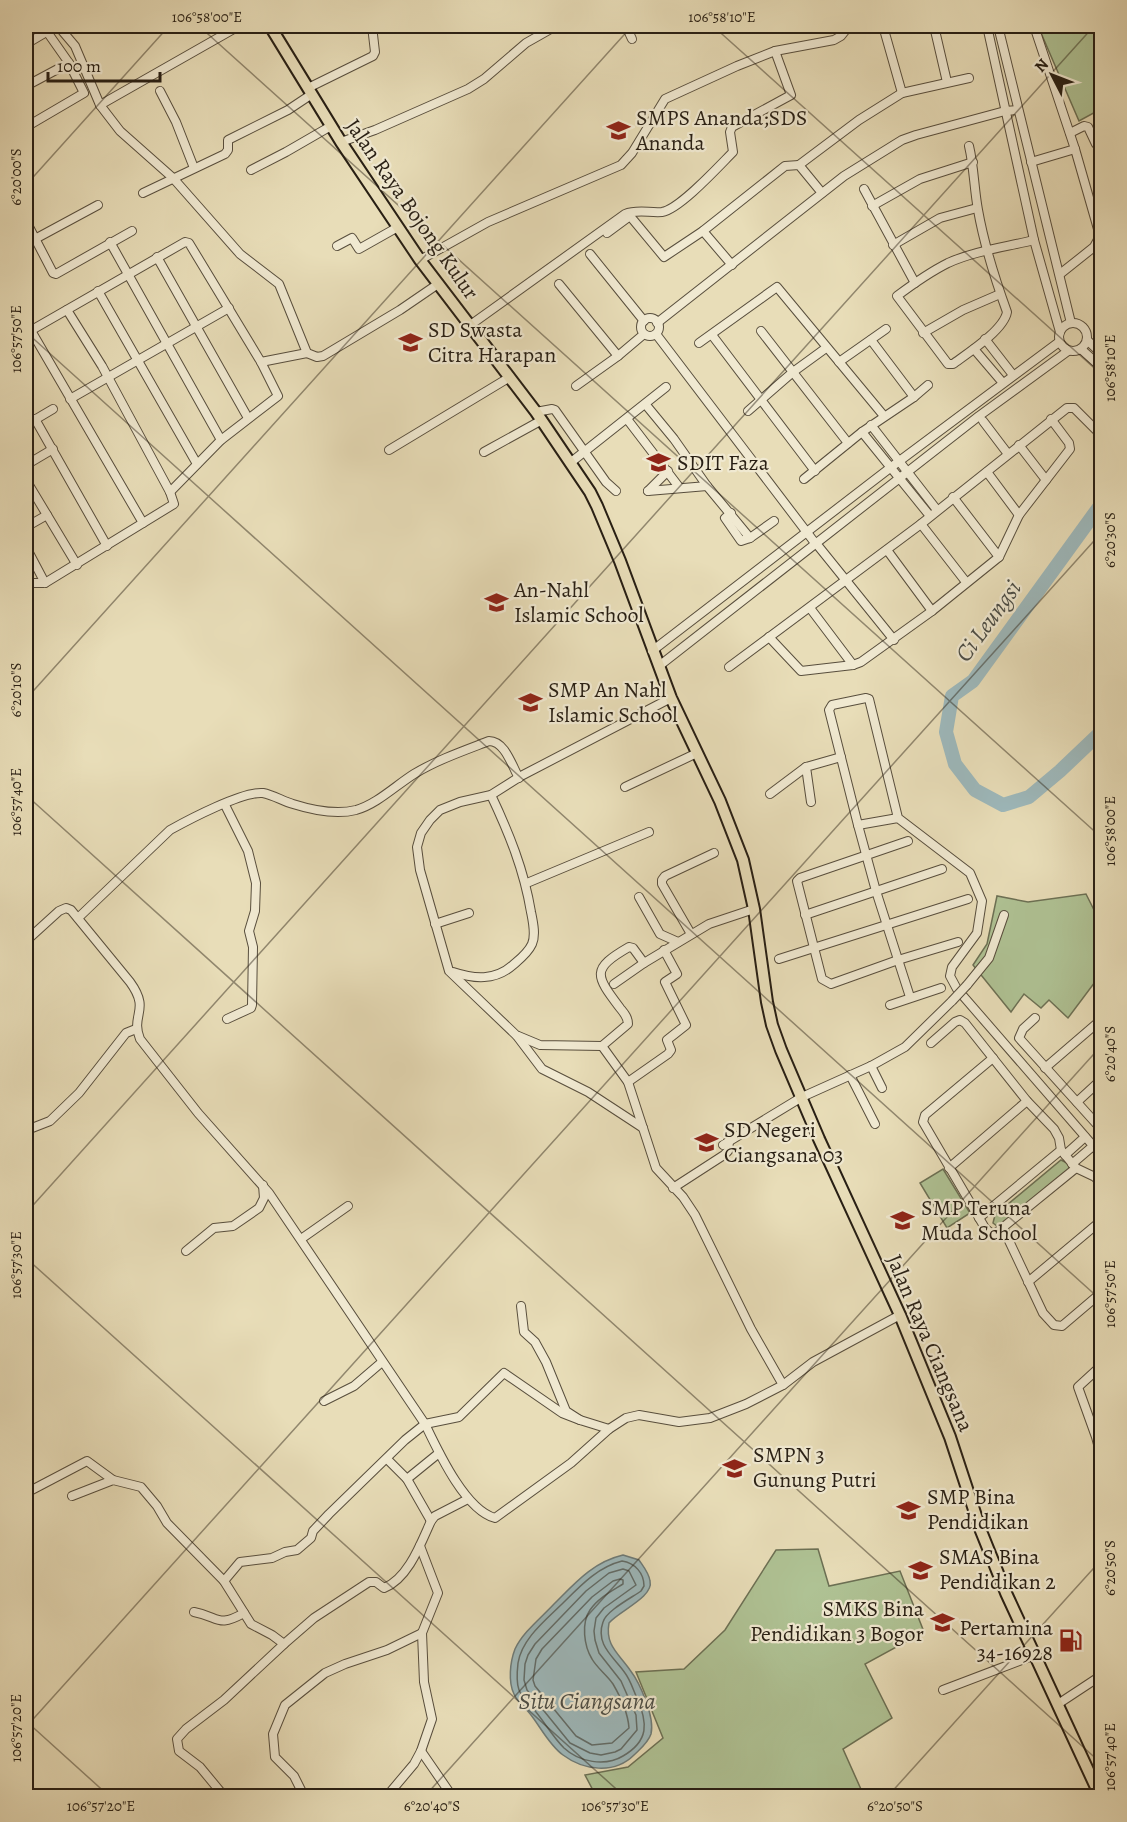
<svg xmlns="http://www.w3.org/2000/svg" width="1127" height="1822" font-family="Alegreya,serif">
	<rect width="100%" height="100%" fill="#e8ddb8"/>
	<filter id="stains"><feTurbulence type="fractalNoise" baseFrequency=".00333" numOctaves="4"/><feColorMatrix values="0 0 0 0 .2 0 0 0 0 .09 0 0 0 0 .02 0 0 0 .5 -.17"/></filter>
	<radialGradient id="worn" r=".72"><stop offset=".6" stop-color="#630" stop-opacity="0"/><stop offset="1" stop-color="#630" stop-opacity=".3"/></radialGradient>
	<g fill="#afc294" stroke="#6c7054" stroke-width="1.5">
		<polygon points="1038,26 1101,26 1101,109 1079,121"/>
		<polygon points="1086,894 1101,924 1101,974 1068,1018 1049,1000 1041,1008 1024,994 1011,1012 973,965 987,944 997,896 1028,902"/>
		<polygon points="1061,1160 1069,1164 1069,1169 1001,1229 993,1223 995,1215"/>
		<polygon points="943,1169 970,1213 947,1228 920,1183"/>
		<polygon points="818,1549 829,1586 900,1571 924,1632 865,1664 892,1718 843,1749 864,1796 596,1796 585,1775 628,1767 663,1738 636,1672 684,1669 725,1630 776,1550"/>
	</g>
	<path fill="#9db8bb" stroke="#6e7b78" stroke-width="1.5" d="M623 1555 639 1560C643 1566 649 1573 650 1581 654 1597 619 1611 609 1623 605 1645 618 1653 630 1670 640 1683 655 1717 651 1734 648 1743 640 1749 634 1755 614 1775 583 1770 563 1755 550 1746 541 1728 531 1715 526 1708 517 1702 514 1694 508 1682 510 1662 515 1649 523 1632 541 1618 554 1604 575 1583 593 1562 623 1555Z"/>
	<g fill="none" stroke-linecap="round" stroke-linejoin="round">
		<g stroke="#626c68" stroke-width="1.5">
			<path d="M622 1561C635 1563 644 1573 644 1586L641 1591C631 1598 606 1611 603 1622 595 1645 614 1657 625 1673 631 1681 633 1690 637 1698 648 1723 649 1741 623 1756 605 1767 579 1762 564 1748 553 1737 545 1723 536 1712 531 1705 522 1698 519 1690 516 1682 517 1672 518 1663 522 1638 547 1619 564 1602 581 1585 598 1567 622 1561Z"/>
			<polygon points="623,1569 629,1571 636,1585 604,1608 596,1618 594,1631 595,1640 599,1653 621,1681 636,1715 637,1730 621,1749 615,1752 601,1755 590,1753 570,1743 527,1690 524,1680 525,1664 528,1655 535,1644 586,1591 609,1573"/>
			<path d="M620 1579 623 1580V1584C612 1591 598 1598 590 1610 581 1623 584 1646 592 1659 597 1668 607 1675 613 1684 620 1696 628 1714 629 1728L612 1743 592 1745 576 1736 535 1686 533 1680 536 1659 542 1649 592 1597 613 1581Z"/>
		</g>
		<polyline stroke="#9db8bb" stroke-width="14" points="1102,503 973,681 952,696 946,732 955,764 975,790 1003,805 1029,797 1060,771 1102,731"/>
		<defs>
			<g id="minor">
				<polyline points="58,26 75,46 100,105 120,131 173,178 240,254 279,284 307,353 317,357 323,356 400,310 438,284"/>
				<polyline points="626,26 632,39"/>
				<polyline points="883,26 902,93"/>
				<polyline points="934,26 947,82"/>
				<polyline points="987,26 1034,240 1060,332"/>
				<polyline points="998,26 1071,323"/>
				<polyline points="1034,26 1075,149 1100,236 1094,247 1060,274"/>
				<polyline points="26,44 48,31"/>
				<polyline points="26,86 69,63"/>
				<polyline points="308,88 373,56 375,52 372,26"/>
				<polyline points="160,91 176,122 194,168"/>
				<polyline points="100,105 239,26"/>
				<polyline points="26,127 84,93 69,63 43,26"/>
				<polyline points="1070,133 1084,126 1088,127 1096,144 1102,147"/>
				<polyline points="341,142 375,130 468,89 484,79 526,43 556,26"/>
				<path d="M969 146C974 167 974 188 978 210 984 244 995 279 1007 312 1004 330 968 353 953 364H948L897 296C913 284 930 272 948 263 974 251 1006 247 1034 240"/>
				<polyline points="1031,162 1075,149"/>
				<polyline points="799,165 859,120 902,93 969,78"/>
				<polyline points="251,170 286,152 331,126"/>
				<polyline points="864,189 915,283"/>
				<polyline points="143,193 225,154 228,150 228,140 288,110 312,94"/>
				<polyline points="872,206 920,179 973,162"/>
				<polyline points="26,221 53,273 56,274 132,231"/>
				<polyline points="703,231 732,265"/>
				<polyline points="607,233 630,216 664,257 703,231 785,166 799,165 822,193"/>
				<polyline points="35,239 98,205"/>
				<polyline points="110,242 221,440"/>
				<polyline points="893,245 940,218 977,208"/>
				<polyline points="337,246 352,238 359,249 398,227"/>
				<polyline points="590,254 644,321"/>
				<polyline points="157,257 248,418"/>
				<polyline points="420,260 488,222 621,165 632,153 665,99 737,66 775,51 834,40 841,36 849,26"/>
				<polyline points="559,284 618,356"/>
				<polyline points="98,291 197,464"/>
				<circle cx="650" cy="327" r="9"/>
				<polyline points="26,322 143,523"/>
				<polyline points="657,323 844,176 902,140 916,135 1005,111 1018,110"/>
				<circle cx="1073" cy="337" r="14"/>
				<path d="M469 326 625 214C637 209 649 213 662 212 680 209 719 166 733 152L730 132 732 127 791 95 775 51"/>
				<polyline points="30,331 185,242 189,243 261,362 278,396 221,440 170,492"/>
				<polyline points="761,331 848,443"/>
				<polyline points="923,333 963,310 1000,294"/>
				<polyline points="656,334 815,543"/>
				<polyline points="712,335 815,471"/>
				<polyline points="985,339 1013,375"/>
				<polyline points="871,340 914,397"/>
				<polyline points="1087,340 1102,354"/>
				<polyline points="699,343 777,287 884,416"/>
				<polyline points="974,349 1003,383"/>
				<polyline points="1081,349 1102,368"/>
				<polyline points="261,362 307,353"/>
				<polyline points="839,362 886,329"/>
				<polyline points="576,386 618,356 644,334"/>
				<polyline points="70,399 229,308"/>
				<polyline points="646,405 674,439 707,486 750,538 774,521"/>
				<polyline points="748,411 793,372 826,348"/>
				<polyline points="536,412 552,409 555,410 606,482 616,491"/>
				<polyline points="35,419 107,546"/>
				<polyline points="627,419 679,487"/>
				<polyline points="983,421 1008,454"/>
				<polyline points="26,425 53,409"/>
				<polyline points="871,425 937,510"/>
				<polyline points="862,432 930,516"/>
				<polyline points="1019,445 1046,480"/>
				<polyline points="389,450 510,377"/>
				<polyline points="484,452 542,420"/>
				<polyline points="570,463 666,387"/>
				<polyline points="26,465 53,449"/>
				<polyline points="987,472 1019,515"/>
				<polyline points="804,479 862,432 914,397 928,385"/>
				<polyline points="26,480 77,565"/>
				<polyline points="648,491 707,486"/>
				<polyline points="648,491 668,471"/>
				<polyline points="953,497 999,557"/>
				<polyline points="731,513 725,518 741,541 750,538"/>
				<polyline points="921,524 966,582"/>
				<polyline points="26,527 47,515"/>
				<polyline points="26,547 45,583"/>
				<polyline points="819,547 894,640"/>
				<polyline points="887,550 932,611"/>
				<polyline points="26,583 45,583 174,504 170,492 102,366 67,310"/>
				<polyline points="810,608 853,665"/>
				<polyline points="769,637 801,671 853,665 861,662 932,611 999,557 1019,515 1070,449 1069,443 1051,419"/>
				<polyline points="652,651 890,468 1059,342"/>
				<polyline points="659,666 979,416 1068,351"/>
				<polyline points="729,667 921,524 1067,408 1074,408 1096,430 1102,431"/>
				<polyline points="625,787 697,753"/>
				<polyline points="770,794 806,767"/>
				<polyline points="811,802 806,767 841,757"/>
				<polyline points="225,805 248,851 256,883 255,911 249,931 253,947 252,1005 251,1008 227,1019"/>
				<polyline points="898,818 858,825 829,710 832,705 866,698 869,699 898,818 970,873 982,901 977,933 952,967 950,976 957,989 1102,1156"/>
				<polyline points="858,825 876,891 910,997"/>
				<polyline points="908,841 800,878 797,881 822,979 831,984 898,960 958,942"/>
				<polyline points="527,883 649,832"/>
				<polyline points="639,897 660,934 678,942"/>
				<polyline points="805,915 942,869"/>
				<path d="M78 918 170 830C188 820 243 791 263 793 273 795 283 801 293 804 312 810 336 815 356 810 377 804 395 786 414 774 437 760 463 751 489 741 505 741 512 766 519 778"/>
				<polyline points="435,924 469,913"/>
				<polyline points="691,934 662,884 662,880 665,876 714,853"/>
				<path d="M26 941 59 911 66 908 71 910 130 982C151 1011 130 1014 140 1039L198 1113 269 1193 425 1424C438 1451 465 1510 495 1518L571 1463 609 1429 626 1418 639 1415 679 1422 710 1418 746 1404 783 1385 813 1362 900 1315"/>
				<polyline points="779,959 968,899"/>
				<path d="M644 963 633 948 629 947C591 969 595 975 620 1008 624 1013 628 1017 628 1024L602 1046 540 1045 516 1035 449 971 420 870 417 847 421 833 430 820 440 810 460 802 491 795 521 776 671 698"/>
				<path d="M453 972C474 979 495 981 513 965 520 959 528 953 532 944 536 935 533 922 531 912 524 870 509 833 491 795"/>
				<polyline points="614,984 644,963 709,924 754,909"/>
				<polyline points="967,985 989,958 1004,915"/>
				<polyline points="890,1005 941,988"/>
				<polyline points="1035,1018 1023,1029 1019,1038 1102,1130"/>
				<polyline points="517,1036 542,1069 588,1092 643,1128"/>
				<polyline points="931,1043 955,1022 960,1020 965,1023 1027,1101 1054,1129 1059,1138 1061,1150 1076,1168 1095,1177 1102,1185"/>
				<polyline points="602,1046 628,1082 656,1168 683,1197 695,1215 751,1329 783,1385"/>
				<polyline points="993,1058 925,1115 923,1122 985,1228 991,1233 996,1233 1076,1168"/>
				<polyline points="871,1066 882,1088"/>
				<polyline points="1045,1068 1102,1019"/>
				<polyline points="850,1075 875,1124"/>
				<polyline points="628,1082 668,1054 671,1050 667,1040 686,1025 665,982 677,974 664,950"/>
				<polyline points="1077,1102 1102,1079"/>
				<polyline points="26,1123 32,1128 50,1121 79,1093 126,1033 136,1029"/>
				<polyline points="723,1145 802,1097 871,1066 905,1047 952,1001"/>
				<polyline points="1065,1155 1085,1137"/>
				<polyline points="1072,1164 1093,1146"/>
				<polyline points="949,1168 1027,1101"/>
				<polyline points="673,1188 724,1155 728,1151 729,1141"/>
				<polyline points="979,1218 1061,1150"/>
				<polyline points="1003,1228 1043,1313 1054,1325 1062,1326 1102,1292"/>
				<polyline points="301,1239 348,1206"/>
				<polyline points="186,1251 214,1228 233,1226 259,1208 264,1198 263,1185"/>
				<polyline points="1028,1282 1102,1220"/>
				<polyline points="521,1306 524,1332 535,1342 546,1362 566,1411 580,1420 609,1429"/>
				<polyline points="1102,1365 1078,1387 1096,1437 1102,1459"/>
				<polyline points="324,1401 354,1386 382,1362"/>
				<polyline points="387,1459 407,1479 439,1453"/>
				<polyline points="407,1479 431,1521"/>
				<polyline points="26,1493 87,1461 113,1480"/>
				<polyline points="72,1496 113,1480 141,1487 157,1506 167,1523 224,1581"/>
				<path d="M468 1499 435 1516 431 1521C421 1543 408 1579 384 1588L376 1582H369L314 1618 284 1644 272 1635 251 1624 224 1581 240 1562 272 1558 285 1552 297 1550 311 1538 313 1531 329 1514 405 1440 425 1424 459 1417 504 1373 562 1413 580 1420"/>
				<path d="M194 1612C220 1617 217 1628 244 1613"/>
				<polyline points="943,1690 1035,1655"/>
				<polyline points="1058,1704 1102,1675"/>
				<polyline points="421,1751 452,1796"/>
				<polyline points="224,1796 200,1767 179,1751 177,1739 186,1729 224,1700 284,1644"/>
				<polyline points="299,1796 302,1792 294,1776 275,1757 273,1734 285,1705 325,1673 345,1664 387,1650 422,1633 438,1593 420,1546"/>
				<polyline points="387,1796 414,1764 421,1751 432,1719 424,1682 422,1633"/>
			</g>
			<polyline id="major" points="270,26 341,142 420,260 536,412 590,492 597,506 620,561 671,698 720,801 743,860 754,909 767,1002 772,1025 781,1050 819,1139 900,1315 950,1437 981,1531 1006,1593 1100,1796"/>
		</defs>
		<use href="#minor" stroke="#584e3d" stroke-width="10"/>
		<use href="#major" stroke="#281f14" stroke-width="14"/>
		<use href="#minor" stroke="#f0e9d1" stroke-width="8"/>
		<use href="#major" stroke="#e8ddb8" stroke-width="10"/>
		<defs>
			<polyline id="minor-bridge" points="952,1001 967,985"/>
		</defs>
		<use href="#minor-bridge" stroke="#584e3d" stroke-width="10" stroke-linecap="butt"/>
		<use href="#minor-bridge" stroke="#f0e9d1" stroke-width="8"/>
	</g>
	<path fill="none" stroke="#281f14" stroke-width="1.5" stroke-opacity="0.45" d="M199 26 1102 838M713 26 1102 375M26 185 169 26M26 332 1102 1301M26 699 632 26M26 795 1102 1764M26 1213 1094 26M26 1258 624 1796M26 1721 109 1796M26 1727 1102 532M425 1796 1102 1045M888 1796 1102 1559"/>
	<defs>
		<symbol id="school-bare" viewBox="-9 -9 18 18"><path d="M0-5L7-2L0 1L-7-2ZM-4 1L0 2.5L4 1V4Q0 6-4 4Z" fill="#8f2418" stroke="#f0e9d1" stroke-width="2.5" paint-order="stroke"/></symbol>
		<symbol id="fuel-bare" viewBox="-9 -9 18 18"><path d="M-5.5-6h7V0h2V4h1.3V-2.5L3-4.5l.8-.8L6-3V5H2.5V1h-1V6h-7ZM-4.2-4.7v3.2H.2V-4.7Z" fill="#8f2418" stroke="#f0e9d1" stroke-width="2.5" paint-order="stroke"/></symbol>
	</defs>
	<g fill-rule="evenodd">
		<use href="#school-bare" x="602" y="114" width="33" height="33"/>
		<use href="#school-bare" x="394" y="326" width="33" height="33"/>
		<use href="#school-bare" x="642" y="446" width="33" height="33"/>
		<use href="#school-bare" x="480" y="586" width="33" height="33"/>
		<use href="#school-bare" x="514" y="686" width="33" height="33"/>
		<use href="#school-bare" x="690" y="1126" width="33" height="33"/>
		<use href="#school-bare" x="886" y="1204" width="33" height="33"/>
		<use href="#school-bare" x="718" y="1452" width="33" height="33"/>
		<use href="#school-bare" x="892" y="1494" width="33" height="33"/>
		<use href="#school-bare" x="904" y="1554" width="33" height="33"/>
		<use href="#school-bare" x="926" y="1606" width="33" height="33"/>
		<use href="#fuel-bare" x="1054" y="1624" width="33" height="33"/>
	</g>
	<g text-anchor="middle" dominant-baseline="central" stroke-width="4.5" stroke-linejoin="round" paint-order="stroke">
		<g font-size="22" fill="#281f14" stroke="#f0e9d1" text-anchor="start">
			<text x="636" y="118">SMPS Ananda;SDS<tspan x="636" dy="25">Ananda</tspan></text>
			<text x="428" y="330">SD Swasta<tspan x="428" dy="25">Citra Harapan</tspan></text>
			<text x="677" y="463">SDIT Faza</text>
			<text x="514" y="590">An-Nahl<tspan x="514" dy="25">Islamic School</tspan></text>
			<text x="548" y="690">SMP An Nahl<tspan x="548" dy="25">Islamic School</tspan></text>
			<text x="724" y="1130">SD Negeri<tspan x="724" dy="25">Ciangsana 03</tspan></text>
			<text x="921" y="1208">SMP Teruna<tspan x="921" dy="25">Muda School</tspan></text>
			<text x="753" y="1455">SMPN 3<tspan x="753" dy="25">Gunung Putri</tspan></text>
			<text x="927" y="1497">SMP Bina<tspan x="927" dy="25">Pendidikan</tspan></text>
			<text x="939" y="1557">SMAS Bina<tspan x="939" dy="25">Pendidikan 2</tspan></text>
			<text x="924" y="1609" text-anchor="end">SMKS Bina<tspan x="924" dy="25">Pendidikan 3 Bogor</tspan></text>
			<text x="1053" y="1628" text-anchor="end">Pertamina<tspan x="1053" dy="25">34-16928</tspan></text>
		</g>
		<g font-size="22" fill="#281f14" stroke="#f0e9d1">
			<text transform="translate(412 209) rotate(55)">Jalan Raya Bojong Kulur</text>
			<text transform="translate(930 1343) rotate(67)">Jalan Raya Ciangsana</text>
		</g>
		<g font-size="24" font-style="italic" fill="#4b4d46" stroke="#f0e9d1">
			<text transform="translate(988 621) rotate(-54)">Ci Leungsi</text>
			<text x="587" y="1701">Situ Ciangsana</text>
		</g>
	</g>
	<rect width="1127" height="1822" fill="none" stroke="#e8ddb8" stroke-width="66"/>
	<g transform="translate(1052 75) rotate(312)" stroke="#f0e9d1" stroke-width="4.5" paint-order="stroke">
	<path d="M0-4.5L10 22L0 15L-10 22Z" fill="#281f14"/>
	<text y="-9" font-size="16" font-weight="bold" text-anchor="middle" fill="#281f14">N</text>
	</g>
	<path d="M48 72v9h112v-9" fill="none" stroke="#281f14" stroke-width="3"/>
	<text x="57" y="72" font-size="18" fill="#281f14" stroke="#f0e9d1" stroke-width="4.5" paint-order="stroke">100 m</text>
	<rect x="33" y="33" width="1061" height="1756" fill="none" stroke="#281f14" stroke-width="2"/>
	<g font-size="15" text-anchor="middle" fill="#281f14">
		<text x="207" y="22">106°58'00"E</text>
		<text x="722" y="22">106°58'10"E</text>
		<text transform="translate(16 177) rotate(-90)" y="5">6°20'00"S</text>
		<text transform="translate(16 339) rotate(-90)" y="5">106°57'50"E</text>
		<text transform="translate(1110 368) rotate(-90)" y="5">106°58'10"E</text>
		<text transform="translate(1110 540) rotate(-90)" y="5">6°20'30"S</text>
		<text transform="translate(16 690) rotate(-90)" y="5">6°20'10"S</text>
		<text transform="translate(16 802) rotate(-90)" y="5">106°57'40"E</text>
		<text transform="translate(1110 831) rotate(-90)" y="5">106°58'00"E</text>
		<text transform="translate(1110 1054) rotate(-90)" y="5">6°20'40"S</text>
		<text transform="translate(16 1265) rotate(-90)" y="5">106°57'30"E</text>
		<text transform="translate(1110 1294) rotate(-90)" y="5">106°57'50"E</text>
		<text transform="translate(1110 1568) rotate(-90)" y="5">6°20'50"S</text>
		<text transform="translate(16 1728) rotate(-90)" y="5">106°57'20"E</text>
		<text transform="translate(1110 1757) rotate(-90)" y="5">106°57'40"E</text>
		<text x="101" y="1811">106°57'20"E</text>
		<text x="432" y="1811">6°20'40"S</text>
		<text x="615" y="1811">106°57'30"E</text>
		<text x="895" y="1811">6°20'50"S</text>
	</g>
	<rect width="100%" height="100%" filter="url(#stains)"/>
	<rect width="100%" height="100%" fill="url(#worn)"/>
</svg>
